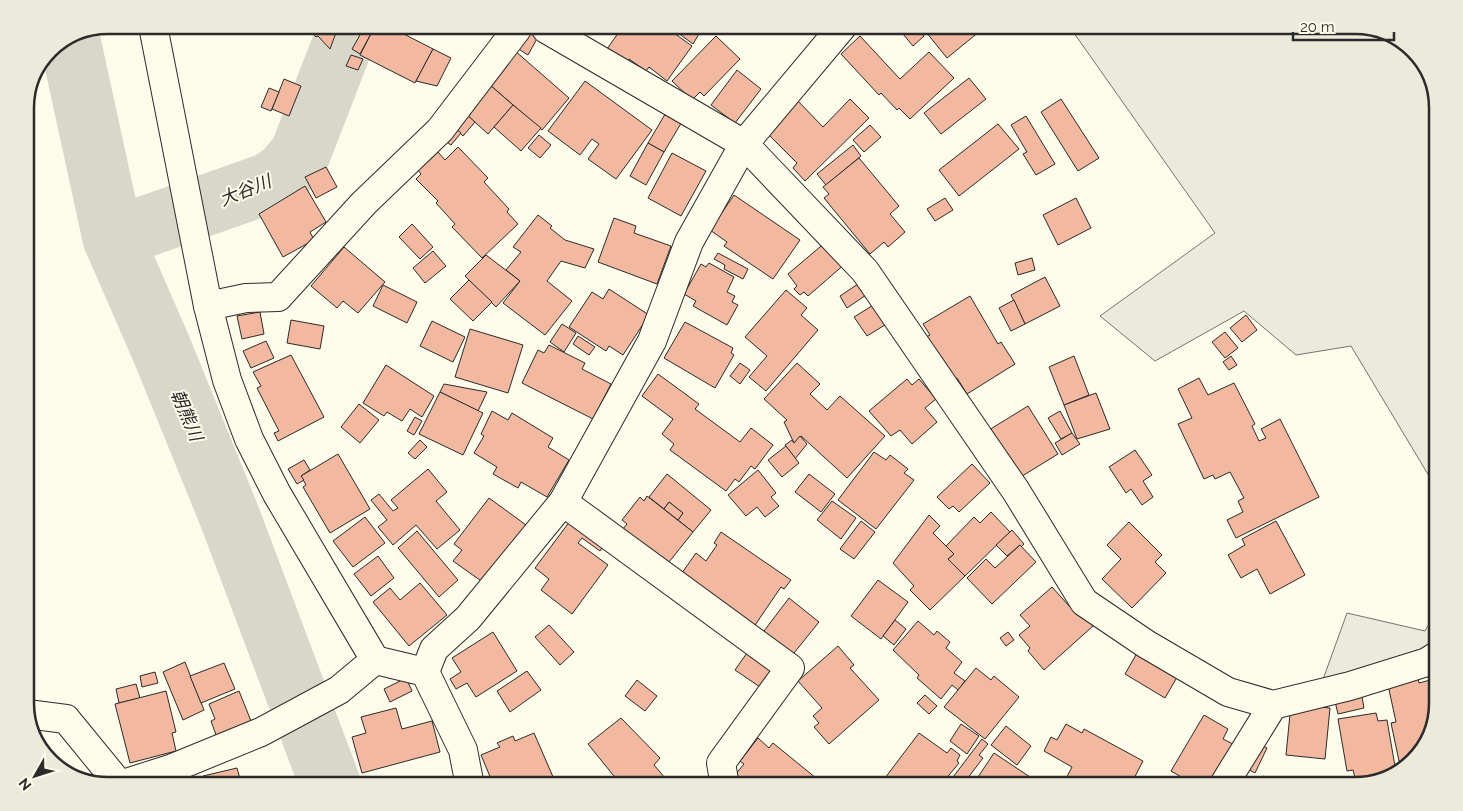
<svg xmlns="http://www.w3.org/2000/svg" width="1463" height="811" font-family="Raleway,'Noto Sans JP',sans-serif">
	<rect width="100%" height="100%" fill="#fdfbea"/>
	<g fill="#ecebdb" stroke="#74746e">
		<polygon points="1355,25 1396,36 1424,62 1438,103 1438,491 1351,346 1296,355 1244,311 1155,361 1100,316 1215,233 1069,26"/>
		<polygon points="1438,609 1438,645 1321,685 1347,613 1425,631"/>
	</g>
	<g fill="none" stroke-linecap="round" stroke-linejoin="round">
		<g stroke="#d8d7c9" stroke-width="61">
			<polyline points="69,36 113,238 161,348 229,515 331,786"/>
			<polyline points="113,238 269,183 284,173 300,154 348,30"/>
		</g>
	</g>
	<g fill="#f2b8a0" stroke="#2b2b2b">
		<polygon points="897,27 916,27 924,36 913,46"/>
		<polygon points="922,27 985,27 947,58"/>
		<polygon points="637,28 643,33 646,28 667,28 692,46 667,81 649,67 646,71 629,59 627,63 607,49 621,29"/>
		<polygon points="675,28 691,28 699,34 693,44 674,30"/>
		<polygon points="528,29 539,35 528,55 517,48"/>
		<polygon points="310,30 337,30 330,49 318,36 316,37"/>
		<polygon points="358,30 373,30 360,54 352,49 360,35 356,33"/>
		<polygon points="373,30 396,30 433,49 415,83 360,55"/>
		<polygon points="716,36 740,59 704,96 700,92 692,100 672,81"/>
		<polygon points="860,36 900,79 929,52 954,78 910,119 899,108 897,110 881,93 879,95 841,54"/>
		<polygon points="433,49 451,58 437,86 416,81"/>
		<polygon points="514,50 569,98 542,130 490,85"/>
		<polygon points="351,55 363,59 358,70 346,66"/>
		<polygon points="737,70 761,89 735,123 711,105"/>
		<polygon points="969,78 986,99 941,134 924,113"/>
		<polygon points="284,79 301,86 289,116 272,109"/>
		<polygon points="585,81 652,130 616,179 588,159 599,144 592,139 580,155 548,131"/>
		<polygon points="490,85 513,105 488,134 466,114"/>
		<polygon points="269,88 279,92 271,111 261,107"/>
		<polygon points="796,99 823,127 850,99 869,118 805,181 793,168 797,163 765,131"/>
		<polygon points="1061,99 1099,158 1078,171 1041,112"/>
		<polygon points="513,105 541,128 521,151 494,127"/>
		<polygon points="667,111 683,120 664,152 648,143"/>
		<polygon points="466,114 475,122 463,136 455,128"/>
		<polygon points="1026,116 1055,164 1036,175 1023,154 1027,152 1011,125"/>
		<polygon points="998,124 1019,149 959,196 939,170"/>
		<polygon points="870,125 881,137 864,152 853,140"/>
		<polygon points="455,128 461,133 451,145 444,140"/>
		<polygon points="539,135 551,145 540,158 528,148"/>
		<polygon points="648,143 664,152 646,185 630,176"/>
		<polygon points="853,145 861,156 826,185 817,174"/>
		<polygon points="458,147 488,178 484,182 509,209 507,212 518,224 482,258 452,227 455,224 436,203 438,201 416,179 421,174 418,170 438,152 445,160"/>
		<polygon points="672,153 706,171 681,216 648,198"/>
		<polygon points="859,158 899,206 890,214 905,232 888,247 884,242 870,254 824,198 829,194 823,187"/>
		<polygon points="326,167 337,187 316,198 305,177"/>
		<polygon points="305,186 326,222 310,232 314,240 283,257 259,214"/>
		<polygon points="734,195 800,240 773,279 724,246 727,242 710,230"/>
		<polygon points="945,198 953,210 935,221 927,209"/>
		<polygon points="1076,198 1091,228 1058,245 1043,215"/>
		<polygon points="538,215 552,226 550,228 565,240 594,249 585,268 561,261 547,281 572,301 545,335 503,303 520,281 506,270 521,252 513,247"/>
		<polygon points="614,218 636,226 634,233 671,246 657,284 598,262"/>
		<polygon points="412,224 433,247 420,259 399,237"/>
		<polygon points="827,241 846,263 808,296 804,292 800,295 794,289 797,286 788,274"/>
		<polygon points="344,247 385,282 358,313 343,301 337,308 311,286"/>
		<polygon points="433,251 446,266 425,283 413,268"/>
		<polygon points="718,253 748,269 743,279 724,269 725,265 714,259"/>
		<polygon points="486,255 520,281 496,307 465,276"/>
		<polygon points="1032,258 1035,270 1018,275 1015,263"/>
		<polygon points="709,263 734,277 727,292 735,296 732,302 738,305 727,325 693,306 696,301 684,294 701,264 706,267"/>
		<polygon points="1045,277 1060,306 1025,324 1011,295"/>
		<polygon points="469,280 492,302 473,321 450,299"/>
		<polygon points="861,282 869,293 847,308 840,296"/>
		<polygon points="383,285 417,302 407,323 373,306"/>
		<polygon points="609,289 649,315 623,355 609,346 606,351 569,327 592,292 603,299"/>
		<polygon points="786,290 807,308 801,315 818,330 766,391 749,377 767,356 745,337"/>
		<polygon points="970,296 998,344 1001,342 1015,364 967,394 957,378 950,383 922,339 930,335 923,324"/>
		<polygon points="1014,300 1025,324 1011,331 999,308"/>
		<polygon points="875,304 888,323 867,336 854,317"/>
		<polygon points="260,312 264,334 242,339 237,316"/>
		<polygon points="1246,315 1257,330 1242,342 1230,328"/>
		<polygon points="291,320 324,326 320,349 287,343"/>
		<polygon points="432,321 465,337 453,362 420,346"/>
		<polygon points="685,322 733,348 731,353 734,355 715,388 664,358"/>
		<polygon points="562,324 576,333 564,352 550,342"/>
		<polygon points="470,329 523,345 508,393 455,377"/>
		<polygon points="1225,332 1238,348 1225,358 1212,342"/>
		<polygon points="578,336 595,347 589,355 573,344"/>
		<polygon points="266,341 274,358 251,368 243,351"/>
		<polygon points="549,345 585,363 582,369 611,384 593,419 522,383 538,350 544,353"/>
		<polygon points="291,355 324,417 278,441 274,433 279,431 257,388 261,386 253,372"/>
		<polygon points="1074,356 1089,395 1064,405 1049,367"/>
		<polygon points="1231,356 1237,365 1229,370 1223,362"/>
		<polygon points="740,363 750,370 740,384 730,376"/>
		<polygon points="797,363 820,384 810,394 827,410 840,396 885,436 847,478 801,436 794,443 784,422 787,420 764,399"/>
		<polygon points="386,365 434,396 422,417 410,409 402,421 387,412 384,416 363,403"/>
		<polygon points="658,374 699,404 695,409 740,442 751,428 773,445 755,469 751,466 739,482 735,479 726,491 670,450 674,444 662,434 673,419 642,396"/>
		<polygon points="1199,378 1208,395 1234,383 1255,424 1252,426 1259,441 1266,438 1261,429 1280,419 1319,497 1236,538 1227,520 1243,512 1238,501 1244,498 1230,472 1215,479 1213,475 1204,479 1178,424 1192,418 1178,389"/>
		<polygon points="907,379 912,385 919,379 936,399 925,408 937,422 912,444 900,430 891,436 869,411"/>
		<polygon points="444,384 487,392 478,411 440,392"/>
		<polygon points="440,392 483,413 463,455 419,434"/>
		<polygon points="1096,393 1110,429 1077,439 1064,405"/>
		<polygon points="359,404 379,420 360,443 341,427"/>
		<polygon points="1028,406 1058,454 1019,478 989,430"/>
		<polygon points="492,411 508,420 512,413 553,438 548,447 569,460 547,497 521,482 518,488 493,474 497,467 474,453 484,436 481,434"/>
		<polygon points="1060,411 1072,433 1061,439 1048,418"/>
		<polygon points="415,417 422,421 414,435 407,431"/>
		<polygon points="1072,433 1080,444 1062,455 1055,443"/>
		<polygon points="800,436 807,444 795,459 785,445 792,440 794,443"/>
		<polygon points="420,440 427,447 415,459 408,453"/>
		<polygon points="786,446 799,463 782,477 768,460"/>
		<polygon points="1135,450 1152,475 1143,481 1153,497 1142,505 1131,489 1126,493 1109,467"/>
		<polygon points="874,452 886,460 890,455 908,469 904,473 914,480 876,529 838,500"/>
		<polygon points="338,454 370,509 330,533 303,487 306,485 301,476"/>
		<polygon points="304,460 310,470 301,476 304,480 297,484 288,469"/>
		<polygon points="972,464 990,483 959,512 953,506 949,509 937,497"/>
		<polygon points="428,469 447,492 436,501 460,530 437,549 416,525 393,545 378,527 387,520 371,500 379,494 393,511 398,508 391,500"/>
		<polygon points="758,470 776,493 771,497 779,506 765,517 757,507 746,516 728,495"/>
		<polygon points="667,474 711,510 693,532 678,520 683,513 669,502 664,509 649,497"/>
		<polygon points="809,474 835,494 821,512 795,492"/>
		<polygon points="647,496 693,532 661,572 617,536 627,524 622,520 640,497 644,501"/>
		<polygon points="489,498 526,525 484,583 453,561 462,550 454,544"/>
		<polygon points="832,501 856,518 841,539 817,520"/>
		<polygon points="669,502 683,513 678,520 664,509"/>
		<polygon points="991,512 1010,532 965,576 948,559 954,554 946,546 974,517 980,523"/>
		<polygon points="929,515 940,526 933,533 954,554 948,559 965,576 930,610 910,590 914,586 893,563"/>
		<polygon points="365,517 385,543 353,567 333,541"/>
		<polygon points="573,517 606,542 600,551 582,538 578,543 608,565 572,614 541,590 549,579 535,568"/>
		<polygon points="861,521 875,532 854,559 840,549"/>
		<polygon points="1276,521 1305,575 1270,594 1257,569 1241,578 1228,555 1245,545 1242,539"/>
		<polygon points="1129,522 1162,555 1155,562 1166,573 1132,608 1102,579 1121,559 1107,545"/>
		<polygon points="1012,530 1024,544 1021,547 1020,545 1007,556 996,545"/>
		<polygon points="417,531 458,580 439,597 398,548"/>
		<polygon points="721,532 791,580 784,589 781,587 751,631 677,580 696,553 706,561 717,545 714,543"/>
		<polygon points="1020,545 1036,562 992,604 967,578 986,559 995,568"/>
		<polygon points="378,556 394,578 371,596 354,574"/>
		<polygon points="878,580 908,602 881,639 851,616"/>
		<polygon points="420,583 447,615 409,646 373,602 390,588 400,600"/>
		<polygon points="1052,587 1070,607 1073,604 1093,626 1044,670 1028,651 1030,648 1019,635 1030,626 1020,615"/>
		<polygon points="789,598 819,622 790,658 761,635"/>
		<polygon points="895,620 906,629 894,645 883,636"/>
		<polygon points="918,621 934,635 937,631 950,642 946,648 962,662 954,673 965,681 958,690 952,685 941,699 917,678 919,675 893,650"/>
		<polygon points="549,625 574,652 560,665 535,637"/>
		<polygon points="493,632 517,671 476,697 467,683 456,689 450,679 461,672 452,658"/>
		<polygon points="1008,632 1014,640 1006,646 1000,638"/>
		<polygon points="838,646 854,665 850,668 879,700 829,744 814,727 819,723 813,716 822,708 798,681"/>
		<polygon points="1140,648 1180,672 1165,698 1125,674"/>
		<polygon points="749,650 774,668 760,687 735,670"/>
		<polygon points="185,662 204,710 183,720 163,672"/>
		<polygon points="224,663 235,689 201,703 190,676"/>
		<polygon points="976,668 991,680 994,676 1019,697 985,739 944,707"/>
		<polygon points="527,671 541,690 510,712 497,691"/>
		<polygon points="155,672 158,683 142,687 140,676"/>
		<polygon points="406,678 412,691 390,702 384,689"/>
		<polygon points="1418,678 1419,683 1434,679 1438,703 1427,744 1410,761 1410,758 1399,761 1391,723 1396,722 1388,685"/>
		<polygon points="637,680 657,696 645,711 625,696"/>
		<polygon points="136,684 140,698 119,703 116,689"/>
		<polygon points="166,691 176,732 172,733 176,751 130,763 115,704"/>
		<polygon points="239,691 251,721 216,735 211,721 215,719 209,704"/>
		<polygon points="1361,691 1364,708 1338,714 1334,697"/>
		<polygon points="925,695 937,706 929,714 917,703"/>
		<polygon points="1291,704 1330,708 1325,759 1286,755"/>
		<polygon points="396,708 402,729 432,721 440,752 362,773 352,737 366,733 361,717"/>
		<polygon points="1376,713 1378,721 1387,720 1396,772 1355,778 1353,770 1347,771 1338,719"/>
		<polygon points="1204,715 1228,729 1223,739 1235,745 1211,786 1197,786 1171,771"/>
		<polygon points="621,718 660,758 654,765 665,778 656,786 622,786 588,744"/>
		<polygon points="961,724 979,736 967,754 950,741"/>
		<polygon points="1066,724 1082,733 1084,729 1143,761 1130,786 1062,786 1072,767 1044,751 1051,737 1057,740"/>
		<polygon points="1006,726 1031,746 1017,765 991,745"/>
		<polygon points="534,733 557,786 494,786 481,755 500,747 497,743 513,736 515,741"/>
		<polygon points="919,733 947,753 951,748 960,755 957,761 959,763 940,786 893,786 885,778"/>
		<polygon points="758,738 769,748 773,743 816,778 810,786 746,786 734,776 744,764 740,761"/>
		<polygon points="982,739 988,744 979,755 983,758 967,779 964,776 956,786 949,786 947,785"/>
		<polygon points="1255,742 1267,748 1255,773 1244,767"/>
		<polygon points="994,753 1039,783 1036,786 972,786"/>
		<polygon points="237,768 242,786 206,786 203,776"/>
		<polygon points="1263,776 1283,786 1259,786"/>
	</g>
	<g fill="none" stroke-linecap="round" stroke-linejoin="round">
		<defs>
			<g id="minor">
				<polyline points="546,29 744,144 865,271 1016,491 1084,602 1146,644 1228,692 1273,705 1350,686 1427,662 1438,655"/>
				<polyline points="154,31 208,306 227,380 249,439 277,494 375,660 425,672 463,750 470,786"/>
				<polyline points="208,306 246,298 278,297 364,203 440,130 517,29"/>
				<polyline points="563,502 790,668 721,763 725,786"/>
				<polyline points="425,672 434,649 468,618 563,502 652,341 689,242 744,144 842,27"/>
				<polyline points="27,714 66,719 120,785 173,768 261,732 339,690 375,660"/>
				<polyline points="1223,786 1273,705"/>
			</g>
		</defs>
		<use href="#minor" stroke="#2b2b2b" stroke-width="30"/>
		<use href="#minor" stroke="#fdfbea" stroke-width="28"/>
	</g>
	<g text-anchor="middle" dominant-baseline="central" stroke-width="4" stroke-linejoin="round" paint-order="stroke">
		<g font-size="18" font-style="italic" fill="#2b2b2b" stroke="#fdfbea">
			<text transform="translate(245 190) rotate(-22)">大谷川</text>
			<text transform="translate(187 415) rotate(67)">朝熊川</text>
		</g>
	</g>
	<path d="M0 0H1463V811H0ZM108 34H1355A74 74 0 0 1 1429 108V703A74 74 0 0 1 1355 777H108A74 74 0 0 1 34 703V108A74 74 0 0 1 108 34Z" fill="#eceadb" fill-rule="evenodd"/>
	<path fill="none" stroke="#2b2b2b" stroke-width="2.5" d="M108 34H1355A74 74 0 0 1 1429 108V703A74 74 0 0 1 1355 777H108A74 74 0 0 1 34 703V108A74 74 0 0 1 108 34Z"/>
	<g transform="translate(35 776) rotate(231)" stroke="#fdfbea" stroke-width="4" paint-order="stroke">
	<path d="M0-4L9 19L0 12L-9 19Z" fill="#2b2b2b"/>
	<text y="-8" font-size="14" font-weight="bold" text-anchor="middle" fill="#2b2b2b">N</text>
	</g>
	<path d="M1293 32v8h101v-8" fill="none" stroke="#2b2b2b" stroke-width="2.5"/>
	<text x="1300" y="32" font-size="15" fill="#2b2b2b" stroke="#fdfbea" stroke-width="4" paint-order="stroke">20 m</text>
</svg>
